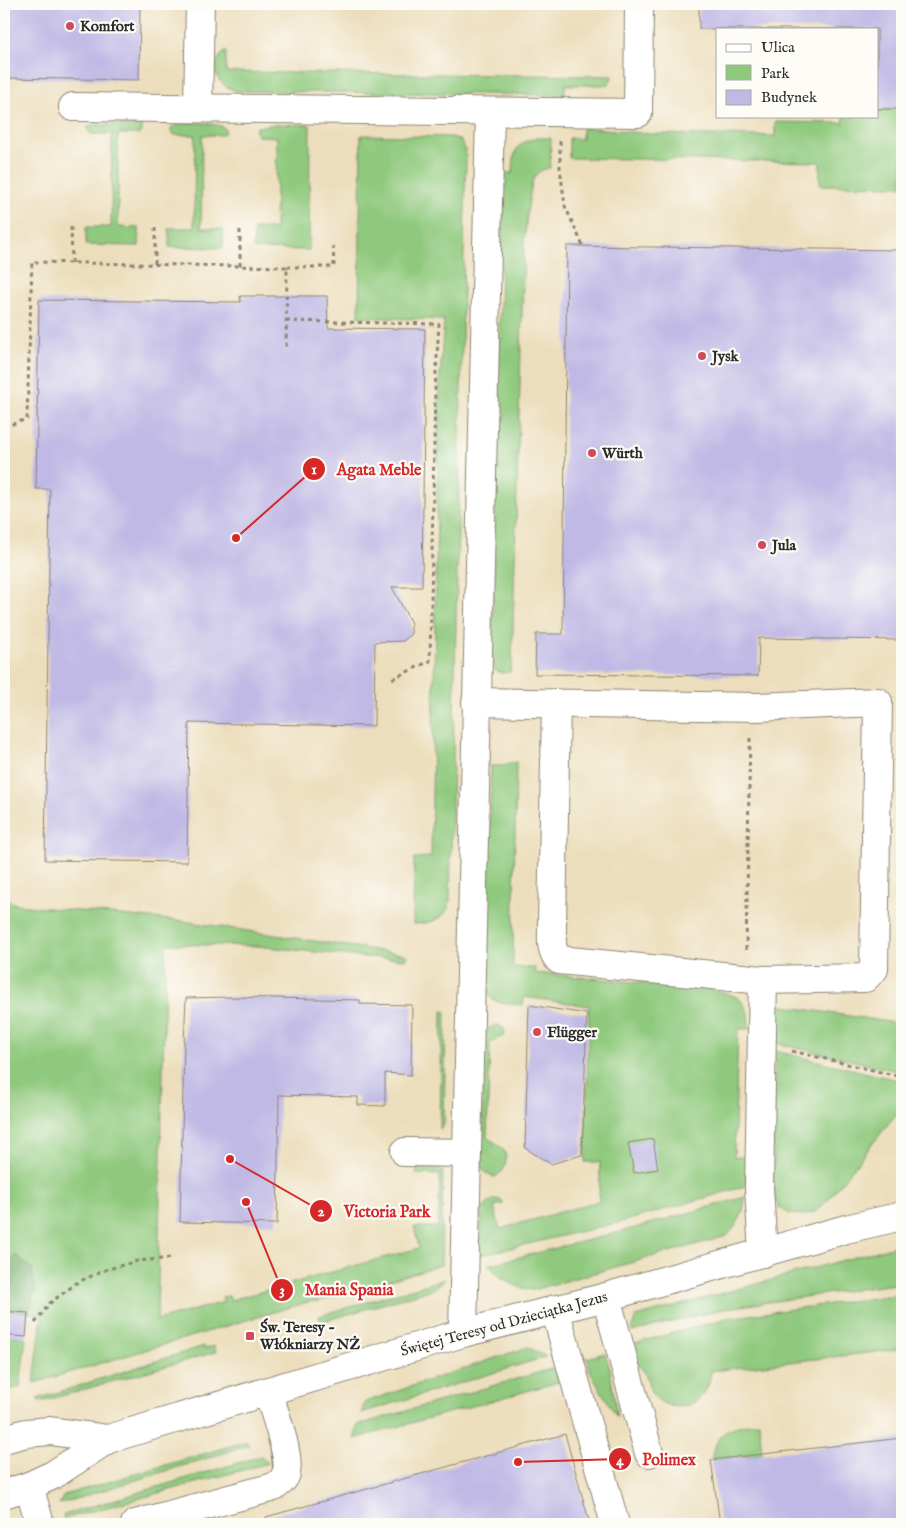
<svg xmlns="http://www.w3.org/2000/svg" width="906" height="1528" font-family="'IM FELL English',serif">
	<rect width="100%" height="100%" fill="#fdfcf7"/>
	<filter id="ink" filterUnits="userSpaceOnUse"><feTurbulence type="fractalNoise" baseFrequency=".02" numOctaves="2"/><feDisplacementMap in="SourceGraphic" scale="10" xChannelSelector="R" yChannelSelector="G"/><feConvolveMatrix kernelMatrix="1 2 1 2 8 2 1 2 1" color-interpolation-filters="sRGB"/></filter>
	<filter id="wash" filterUnits="userSpaceOnUse"><feTurbulence type="fractalNoise" baseFrequency=".0096" numOctaves="4" result="noise"/><feDisplacementMap in="SourceGraphic" scale="20" xChannelSelector="R" yChannelSelector="G"/><feGaussianBlur stdDeviation="1.12" result="paint"/><feColorMatrix in="noise" values="0 0 0 0 0 0 0 0 0 0 0 0 0 0 0 0 0 1.4 0 .05"/><feComposite in="paint" operator="in"/></filter>
	<g filter="url(#wash)">
		<rect width="100%" height="100%" fill="#ecdebc"/>
		<g fill="#8fc97d" stroke="#5d7a54">
			<path d="M226 51V72L613 76 608 85H565V95L237 91C216 86 206 65 226 51Z"/>
			<polygon points="877,109 902,109 902,186 820,185 820,162 569,158 569,138 582,139 582,128 605,129 650,134 775,136 775,122 843,123 844,116 877,116"/>
			<path d="M205 123 222 126 225 129V133L223 135H202L201 228 223 229V248L169 247V228H194L195 135H175L171 132V128C180 122 194 123 205 123Z"/>
			<polygon points="276,124 310,125 309,250 253,249 254,229 275,229 277,137 258,136 255,130 257,127"/>
			<polygon points="91,125 139,125 142,127 142,132 139,134 118,134 118,227 139,228 139,246 86,245 86,227 111,227 112,134 91,134 88,131 88,127"/>
			<path d="M361 135 453 137 461 141 465 150 466 159 450 902C446 920 429 924 413 924L414 858 431 857 439 389 444 320 359 317Z"/>
			<path d="M537 138H551L550 168C543 169 538 171 534 178 529 187 526 229 524 242L512 664 510 672 502 673 495 670 492 658 503 173H513C514 151 514 143 537 138Z"/>
			<path d="M516 762 513 967 535 968V973C581 977 627 981 672 986 688 988 719 989 732 995 748 1001 749 1015 749 1029H738L734 1157H746V1186L621 1222 481 1255V1212L483 1208 494 1199 502 1200 503 1204 494 1206 500 1229 599 1201 600 1162H585L589 1006 524 997 523 1005C508 1003 490 1005 486 989L491 766H501Z"/>
			<polygon points="4,897 13,903 27,906 182,921 408,955 407,959 362,957 257,946 166,944 157,1320 224,1302 222,1297 229,1296 231,1300 419,1248 414,1227 438,1227 440,1175 416,1174 419,1165 437,1166 443,1172 441,1265 319,1301 308,1302 34,1383 42,1315 28,1313 35,1290 17,1256 4,1261"/>
			<polygon points="777,1005 902,1024 902,1072 775,1043"/>
			<polygon points="442,1011 446,1012 444,1125 440,1129"/>
			<path d="M498 1025 504 1029 505 1035 490 1043 487 1138C502 1146 511 1152 503 1171L495 1177C488 1176 484 1173 481 1166L484 1036 489 1028Z"/>
			<polygon points="775,1051 902,1081 902,1110 897,1113 827,1201 817,1211 805,1215 790,1214 780,1208 775,1201 773,1169"/>
			<path d="M745 1197C744 1214 738 1224 727 1236L533 1290C513 1288 502 1279 488 1265L624 1231Z"/>
			<polygon points="902,1244 902,1283 727,1308 632,1332 631,1330 636,1317"/>
			<polygon points="445,1279 434,1289 321,1322 319,1316"/>
			<path d="M902 1294V1349L711 1371C710 1379 709 1386 704 1393 694 1409 670 1411 657 1399 649 1392 649 1384 646 1375 644 1370 639 1367 637 1363 634 1358 634 1349 633 1344L727 1318Z"/>
			<polygon points="4,1335 26,1337 20,1387 4,1392"/>
			<polygon points="204,1346 205,1349 214,1346 216,1352 40,1402 37,1399"/>
			<polygon points="528,1347 546,1357 361,1413 365,1402"/>
			<polygon points="605,1353 610,1369 617,1417 591,1374 587,1358"/>
			<polygon points="554,1368 559,1382 354,1439 358,1425"/>
			<path d="M759 1422 762 1454 711 1460C718 1428 729 1427 759 1422Z"/>
			<polygon points="247,1441 250,1445 59,1504 64,1495"/>
			<polygon points="261,1456 268,1463 64,1519 63,1515"/>
		</g>
		<polygon fill="#73ad6c" stroke="#4f6c4c" points="17,1256 32,1269 35,1290 28,1313 5,1311 4,1322 4,1261"/>
		<g id="blocks">
			<g fill="#c0b9e5">
				<polygon points="4,4 140,4 139,80 4,78"/>
				<polygon points="699,4 902,4 902,109 877,109 877,29 699,29"/>
				<polygon points="567,246 902,250 902,640 759,638 758,676 535,674 536,634 563,634"/>
				<polygon points="240,296 327,296 328,328 425,329 422,587 392,587 411,623 411,634 403,641 375,642 374,726 189,723 187,862 45,860 50,489 36,489 39,300 241,302"/>
				<polygon points="231,997 360,1000 360,1004 412,1005 411,1075 385,1073 385,1106 358,1105 358,1097 279,1095 277,1224 180,1222 184,1043 186,998"/>
				<polygon points="529,1005 587,1014 582,1155 551,1164 525,1148"/>
				<polygon points="653,1139 658,1169 634,1173 628,1143"/>
				<polygon points="4,1311 28,1313 26,1337 4,1335"/>
				<polygon points="565,1434 590,1524 267,1524 266,1517"/>
				<polygon points="902,1438 902,1524 720,1524 711,1460"/>
			</g>
		</g>
	</g>
	<g filter="url(#ink)">
		<use href="#blocks" fill-opacity="0" stroke="#8c8474" stroke-width="1"/>
		<g fill="none" stroke-linecap="round" stroke-linejoin="round">
			<defs>
				<g id="minor">
					<polyline points="73,107 638,113 639,4"/>
					<polyline points="198,108 200,4"/>
					<path d="M476 702 756 707 878 702 874 969 865 978 763 980 559 960C550 950 552 939 552 926L556 703"/>
					<polyline points="763,980 759,1188 763,1253"/>
					<polyline points="405,1152 467,1153"/>
					<polyline points="606,1297 649,1453"/>
					<polyline points="555,1309 615,1524"/>
					<polyline points="463,1333 490,113"/>
					<polyline points="4,1439 26,1433 50,1431 108,1439"/>
					<polyline points="29,1486 40,1524"/>
					<polyline points="4,1494 29,1486 53,1475 108,1439 463,1333 606,1297 846,1229 902,1216"/>
					<path d="M135 1524 274 1487C278 1484 283 1481 285 1476 293 1462 273 1408 268 1392"/>
				</g>
			</defs>
			<use href="#minor" stroke="#8c8474" stroke-width="30"/>
			<g stroke="#8c8474" stroke-width="3" stroke-dasharray="4 4" stroke-linecap="butt">
				<polyline points="560,141 560,168 565,206 583,246"/>
				<polyline points="71,227 72,263"/>
				<polyline points="155,228 155,264"/>
				<polyline points="240,266 240,229"/>
				<polyline points="287,267 334,267 333,243"/>
				<polyline points="286,321 439,324 435,389 430,661 392,679"/>
				<polyline points="4,427 27,419 32,262 287,267 286,349"/>
				<polyline points="746,950 750,737"/>
				<polyline points="792,1051 902,1077"/>
				<polyline points="35,1323 50,1303 78,1282 105,1270 137,1261 173,1258"/>
			</g>
			<use href="#minor" stroke="#fff" stroke-width="28"/>
		</g>
	</g>
	<g fill="#d1495b" stroke="#fdfcf7" stroke-width="2">
		<circle cx="70" cy="26" r="5"/>
		<circle cx="702" cy="356" r="5"/>
		<circle cx="592" cy="453" r="5"/>
		<circle cx="762" cy="545" r="5"/>
		<circle cx="537" cy="1032" r="5"/>
		<rect x="245" y="1331" width="10" height="10" rx="2.5"/>
	</g>
	<g text-anchor="middle" dominant-baseline="central" stroke-width="4.5" stroke-linejoin="round" paint-order="stroke">
		<g font-size="15" font-weight="bold" fill="#2b2b2b" stroke="#fdfcf7" text-anchor="start">
			<text x="80" y="26">Komfort</text>
			<text x="712" y="356">Jysk</text>
			<text x="602" y="453">Würth</text>
			<text x="772" y="545">Jula</text>
			<text x="547" y="1032">Flügger</text>
			<text x="260" y="1327">Św. Teresy -<tspan x="260" dy="17">Włókniarzy NŻ</tspan></text>
		</g>
		<g font-size="15" fill="#2b2b2b" stroke="#fdfcf7">
			<text transform="translate(504 1324) rotate(-15)">Świętej Teresy od Dzieciątka Jezus</text>
		</g>
	</g>
	<path fill="none" stroke="#d62828" stroke-width="2" d="M236 538L314 469M230 1159L321 1211M246 1202L282 1290M518 1462L620 1459"/>
	<g fill="#d62828" stroke="#fdfcf7" stroke-width="2">
		<circle cx="236" cy="538" r="5"/>
		<circle cx="230" cy="1159" r="5"/>
		<circle cx="246" cy="1202" r="5"/>
		<circle cx="518" cy="1462" r="5"/>
		<circle cx="314" cy="469" r="12"/>
		<circle cx="321" cy="1211" r="12"/>
		<circle cx="282" cy="1290" r="12"/>
		<circle cx="620" cy="1459" r="12"/>
	</g>
	<g font-size="15" text-anchor="middle" font-weight="bold" fill="#fff">
		<text x="314" y="474">1</text>
		<text x="321" y="1216">2</text>
		<text x="282" y="1295">3</text>
		<text x="620" y="1465">4</text>
	</g>
	<g font-size="16" text-anchor="middle" font-weight="bold" fill="#d62828" stroke="#fdfcf7" stroke-width="4.5" stroke-linejoin="round" paint-order="stroke">
		<text x="379" y="475">Agata Meble</text>
		<text x="387" y="1217">Victoria Park</text>
		<text x="349" y="1295">Mania Spania</text>
		<text x="669" y="1465">Polimex</text>
	</g>
	<rect width="906" height="1528" fill="none" stroke="#fdfcf7" stroke-width="20"/>
	<rect x="716" y="28" width="162" height="90" fill="#fdfcf7" stroke="#a9a8a5"/>
	<rect x="726" y="44" width="25" height="8" fill="#ffffff" stroke="#a9a8a5"/>
	<text x="761" y="52" font-size="15" fill="#2b2b2b">Ulica</text>
	<rect x="726" y="65" width="25" height="15" fill="#8fc97d" stroke="#a9a8a5"/>
	<text x="761" y="78" font-size="15" fill="#2b2b2b">Park</text>
	<rect x="726" y="90" width="25" height="15" fill="#c0b9e5" stroke="#a9a8a5"/>
	<text x="761" y="102" font-size="15" fill="#2b2b2b">Budynek</text>
</svg>
